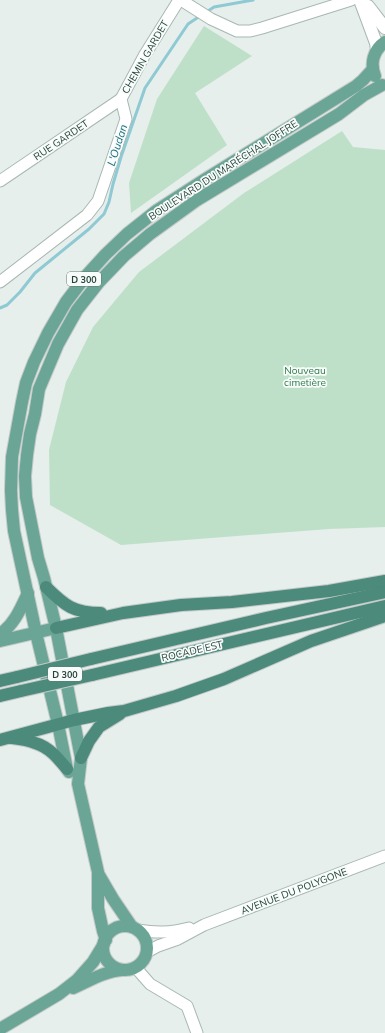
<svg xmlns="http://www.w3.org/2000/svg" width="385" height="1033" font-family="Mulish,sans-serif">
	<rect width="100%" height="100%" fill="#e6efeb"/>
	<g fill="#bfe0c8">
		<polygon points="204,26 252,56 195,93 227,145 131,213 129,183 157,99"/>
		<polygon points="342,131 353,147 385,150 385,527 329,529 121,545 50,505 49,450 66,382 93,327 139,272 244,193"/>
	</g>
	<g fill="none" stroke-linecap="round" stroke-linejoin="round">
		<g stroke="#8ec9d4" stroke-width="3">
			<polyline points="205,13 214,7 253,0"/>
			<polyline points="0,308 7,305 20,292 35,273 89,229 104,214 109,202 113,184 121,157 145,88 188,24 200,16"/>
		</g>
		<defs>
			<g id="minor">
				<polyline points="181,0 211,19 237,31 250,31 262,28 351,0"/>
				<polyline points="0,181 121,99"/>
				<polyline points="0,282 87,215 98,201 126,119 121,99 144,56 179,0"/>
				<path d="M137 930C157 933 169 933 189 928"/>
				<polyline points="147,952 158,946 178,939 204,925 385,856"/>
				<polyline points="136,968 150,984 187,1006 197,1033"/>
			</g>
			<g id="tertiary">
				<polyline points="360,0 376,43 377,50"/>
				<polyline points="368,6 385,28"/>
			</g>
			<g id="primary">
				<path d="M375 76C370 64 373 50 385 42"/>
				<path d="M0 634C14 625 21 608 28 593"/>
				<polyline points="0,641 56,628"/>
				<polyline points="69,772 67,769 58,724 36,633 14,531 12,510 11,490 12,457 22,402 26,383 34,362 48,333 66,302 85,277 106,254 127,234 156,211 204,180 356,86 363,80 373,69"/>
				<polyline points="99,875 113,899 132,927"/>
				<circle cx="125" cy="948" r="22"/>
				<polyline points="106,940 103,931 98,908 98,872 78,784 81,758 56,628 44,578 38,558 26,497 25,476 27,455 30,434 35,414 39,389 58,344 77,310 99,282 124,256 150,234 197,200 339,114 364,95 382,85"/>
				<path d="M73 988C89 981 105 971 122 970"/>
				<polyline points="0,1029 59,994 77,980 93,962 104,944"/>
			</g>
			<g id="trunk">
				<path d="M46 587C65 606 74 613 101 613"/>
				<polyline points="56,628 123,613 181,605 232,602 329,591 385,581"/>
				<polyline points="91,659 266,618 385,592"/>
				<polyline points="92,675 385,606"/>
				<polyline points="0,681 17,677"/>
				<polyline points="0,696 21,691"/>
				<path d="M11 738C19 739 28 740 35 743 49 747 58 758 67 769"/>
				<polyline points="0,740 74,720 108,713 124,711 176,696 224,679 311,641 385,616"/>
				<polyline points="81,758 89,741 99,727 120,714"/>
			</g>
		</defs>
		<use href="#minor" stroke="#a8b8b2" stroke-width="13"/>
		<use href="#tertiary" stroke="#a8b8b2" stroke-width="14"/>
		<use href="#primary" stroke="#c2cac8" stroke-width="14"/>
		<use href="#trunk" stroke="#c2cac8" stroke-width="14"/>
		<use href="#minor" stroke="#fff" stroke-width="11"/>
		<use href="#tertiary" stroke="#fff" stroke-width="12"/>
		<use href="#primary" stroke="#6aa596" stroke-width="12"/>
		<use href="#trunk" stroke="#4c8a7c" stroke-width="12"/>
		<defs>
			<g id="trunk-bridge">
				<polyline points="17,677 91,659"/>
				<polyline points="21,691 92,675"/>
			</g>
		</defs>
		<use href="#trunk-bridge" stroke="#c2cac8" stroke-width="14" stroke-linecap="butt"/>
		<use href="#trunk-bridge" stroke="#4c8a7c" stroke-width="12"/>
	</g>
	<g text-anchor="middle" dominant-baseline="central" stroke-width="3.5" stroke-linejoin="round" paint-order="stroke">
		<g fill="#f7fbf9" stroke="#637a73" stroke-width="1">
			<rect x="67" y="272" width="34" height="14" rx="3"/>
			<rect x="48" y="667" width="34" height="14" rx="3"/>
		</g>
		<g font-size="9" font-weight="bold" fill="#24423a">
			<text x="84" y="279">D 300</text>
			<text x="65" y="674">D 300</text>
		</g>
		<g font-size="10" fill="#24423a" stroke="#f7fbf9">
			<text transform="translate(145 57) rotate(-60)">CHEMIN GARDET</text>
			<text transform="translate(61 140) rotate(-34)">RUE GARDET</text>
			<text transform="translate(223 170) rotate(-33)">BOULEVARD DU MARÉCHAL JOFFRE</text>
			<text transform="translate(192 651) rotate(-13)">ROCADE EST</text>
			<text transform="translate(294 891) rotate(-21)">AVENUE DU POLYGONE</text>
		</g>
		<g font-size="10" fill="#2d7a4b" stroke="#f7fbf9">
			<text x="305" y="370">Nouveau<tspan x="305" dy="12">cimetière</tspan></text>
		</g>
		<g font-size="11" font-style="italic" fill="#1c6f80" stroke="#f7fbf9">
			<text transform="translate(117 145) rotate(-72)">L'Oudan</text>
		</g>
	</g>
</svg>
